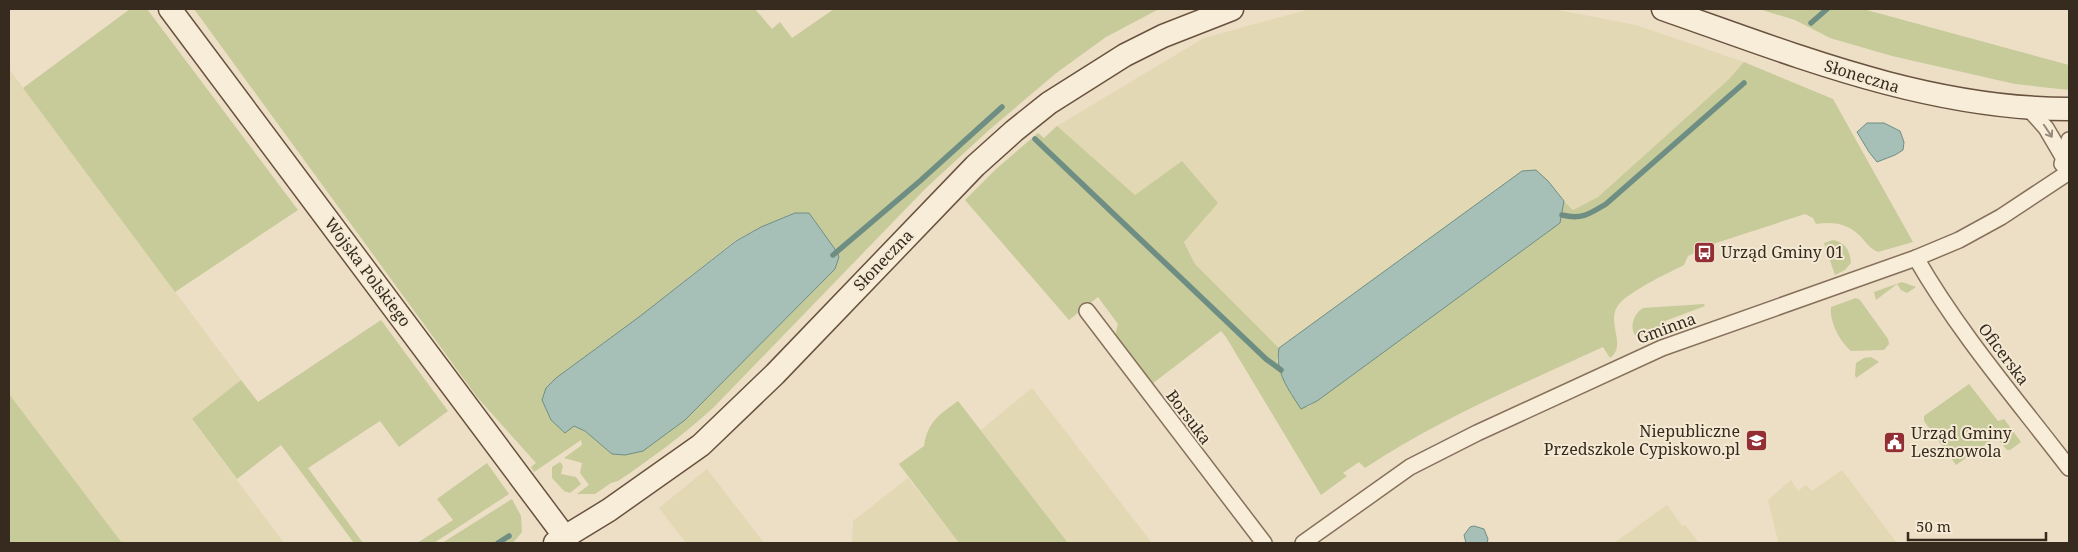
<svg xmlns="http://www.w3.org/2000/svg" width="2078" height="552" font-family="'Noto Serif',serif">
	<rect width="100%" height="100%" fill="#ecdfc5"/>
	<g fill="#e2d8b3">
		<polygon points="1322,9 1552,9 1636,25 1744,62 1728,80 1598,197 1573,210 1548,181 1522,171 1279,348 1195,264 1184,241 1217,203 1182,161 1135,195 1057,126 1204,38 1306,10"/>
		<polygon points="9,69 241,380 192,420 284,543 122,543 9,394"/>
		<polygon points="1032,388 1117,498 1152,543 1068,543 981,430"/>
		<polygon points="707,469 764,543 686,543 659,508"/>
		<polygon points="1842,470 1897,543 1776,543 1778,541 1768,500 1791,480 1798,491 1806,485 1812,491"/>
		<polygon points="908,478 959,543 852,543 853,521"/>
		<polygon points="1667,505 1682,526 1685,525 1699,543 1614,543"/>
	</g>
	<g fill="#c7ca99" fill-rule="evenodd">
		<polygon points="130,9 147,9 298,210 175,292 23,88"/>
		<path d="M194 9H755L772 29 780 22 792 38 834 9H1159L1106 37 1055 74 989 130 925 189 713 408C683 435 651 459 618 481L611 483 595 494H577L589 485 580 473 582 463 564 458 582 445 581 440 534 472 531 467 536 463 477 397ZM795 213H809L837 252 612 454 585 431 574 426 556 378 639 317 736 240 761 227Z"/>
		<polygon points="1759,9 1863,9 2069,65 2069,90 2015,84 1892,56 1830,38 1795,20"/>
		<path d="M1744 62 1833 99 1913 242 1878 252C1871 249 1868 245 1863 239 1850 224 1835 221 1816 224L1813 218 1805 214 1716 243 1688 256 1684 265C1668 273 1625 293 1617 307 1607 324 1627 346 1610 358L1603 347C1522 384 1439 419 1365 468L1359 462 1343 473 1347 476 1321 495 1226 337 1221 331 1152 384 1115 336 1118 324 1098 297 1069 320 965 200 996 169 1038 133 1044 138 1057 126 1135 195 1182 161 1218 203 1184 242 1195 264 1279 348 1277 361 1281 370 1308 407 1560 223 1564 201 1573 210 1598 197 1728 80Z"/>
		<path d="M1833 240C1846 243 1850 251 1851 263L1845 270 1835 275 1824 243Z"/>
		<polygon points="1902,282 1916,287 1907,293 1901,290 1897,284 1876,300 1874,292"/>
		<path d="M1856 298 1860 300 1888 339 1889 344 1884 350 1851 351C1840 342 1829 321 1831 307Z"/>
		<path d="M1704 304 1705 306 1665 321 1669 334C1662 336 1653 341 1646 341 1627 338 1630 316 1643 308Z"/>
		<polygon points="381,320 448,411 399,447 380,421 308,468 363,543 354,543 281,445 237,479 192,419 241,380 258,402"/>
		<polygon points="1871,357 1879,362 1856,378 1855,375 1856,363 1864,358"/>
		<polygon points="1969,384 1998,421 2004,419 2021,442 2010,450 2007,450 1996,437 1956,465 1924,421 1924,416"/>
		<polygon points="9,394 122,543 9,543"/>
		<path d="M958 401 1068 543H959L899 464 924 446C928 421 939 415 958 401Z"/>
		<polygon points="560,462 563,466 561,474 576,477 581,484 570,493 564,491 552,478 552,467"/>
		<polygon points="487,463 509,494 434,543 417,543 453,520 437,499"/>
		<polygon points="512,499 521,516 522,532 513,543 442,543"/>
	</g>
	<g fill="#a7c0b7" stroke="#6e8e84">
		<polygon points="1867,123 1884,123 1900,131 1904,142 1903,150 1895,155 1877,162 1869,152 1857,132"/>
		<path d="M1536 170 1548 181 1564 201 1560 223 1317 401 1301 409C1288 389 1275 372 1279 348L1522 171Z"/>
		<polygon points="795,213 809,213 837,252 839,257 835,269 685,420 643,451 625,455 612,454 585,431 574,426 565,433 551,420 542,400 546,388 556,378 639,317 736,241 761,227"/>
		<polygon points="1474,526 1484,529 1488,539 1487,543 1466,543 1464,535 1470,527"/>
	</g>
	<g fill="none" stroke-linecap="round" stroke-linejoin="round">
		<g stroke="#6e8e84" stroke-width="5.5">
			<polyline points="1811,23 1827,9"/>
			<polyline points="1035,139 1266,359 1281,370"/>
			<path d="M1562 215C1582 220 1589 214 1606 204L1744 83"/>
			<polyline points="833,255 920,181 1002,107"/>
			<polyline points="498,543 509,536"/>
		</g>
		<defs>
			<g id="street">
				<polyline points="2029,109 2046,128 2063,157"/>
				<polyline points="2062,164 2069,140"/>
				<path d="M1916 258C1959 333 2017 400 2069 468"/>
				<polyline points="1087,311 1264,543"/>
				<polyline points="1303,543 1410,467 1477,433 1662,348 1916,258 1959,240 2001,217 2069,172"/>
			</g>
			<g id="secondary">
				<polyline points="170,9 565,537"/>
				<path d="M1663 9C1795 55 1927 109 2069 109"/>
				<polyline points="555,543 609,510 701,445 775,374 975,166 1014,131 1049,103 1125,55 1163,36 1232,9"/>
			</g>
		</defs>
		<use href="#street" stroke="#87715c" stroke-width="18"/>
		<use href="#secondary" stroke="#69523f" stroke-width="25"/>
		<use href="#street" stroke="#f7edd8" stroke-width="15"/>
		<use href="#secondary" stroke="#f7edd8" stroke-width="22"/>
	</g>
	<defs><path id="oneway-shaft" d="M-6 0H5M1.5-3L5.5 0L1.5 3" fill="none" stroke-width="1.6" stroke-linecap="round" stroke-linejoin="round" transform="scale(1.25)"/></defs>
	<use stroke="#978c7c" href="#oneway-shaft" transform="translate(2048 131) rotate(56)"/>
	<defs>
		<symbol id="bus-square" viewBox="-11 -11 22 22"><rect x="-9" y="-9" width="18" height="18" rx="4" fill="#932e34" stroke="#f4ead4"/><path d="M-5-6H5V4H4V6H2V4H-2V6H-4V4H-5ZM-3.5-4V0h7V-4ZM-3.5 1.2v1.5H-2V1.2ZM2 1.2v1.5H3.5V1.2Z" fill="#fff"/></symbol>
		<symbol id="school-square" viewBox="-11 -11 22 22"><rect x="-9" y="-9" width="18" height="18" rx="4" fill="#932e34" stroke="#f4ead4"/><path d="M0-5L7-2L0 1L-7-2ZM-4 1L0 2.5L4 1V4Q0 6-4 4Z" fill="#fff"/></symbol>
		<symbol id="civic-square" viewBox="-11 -11 22 22"><rect x="-9" y="-9" width="18" height="18" rx="4" fill="#932e34" stroke="#f4ead4"/><path d="M-.6-6.5H3V-4.5H.6V-3L4-1V1h2V6H-6V1h2V-1L-.6-3ZM-1.2 2.5V6h2.4V2.5Z" fill="#fff"/></symbol>
	</defs>
	<g fill-rule="evenodd">
		<use href="#bus-square" x="1692" y="240" width="25" height="25"/>
		<use href="#school-square" x="1744" y="428" width="25" height="25"/>
		<use href="#civic-square" x="1882" y="430" width="25" height="25"/>
	</g>
	<g text-anchor="middle" dominant-baseline="central" stroke-width="4" stroke-linejoin="round" paint-order="stroke">
		<g font-size="16" fill="#372a1f" stroke="#f4ead4">
			<text transform="translate(1862 76) rotate(17)">Słoneczna</text>
			<text transform="translate(883 260) rotate(-46)">Słoneczna</text>
			<text transform="translate(368 272) rotate(53)">Wojska Polskiego</text>
			<text transform="translate(1666 328) rotate(-20)">Gminna</text>
			<text transform="translate(2004 354) rotate(53)">Oficerska</text>
			<text transform="translate(1189 417) rotate(53)">Borsuka</text>
		</g>
		<g font-size="16" fill="#372a1f" stroke="#f4ead4" text-anchor="start">
			<text x="1721" y="252">Urząd Gminy 01</text>
			<text x="1740" y="431" text-anchor="end">Niepubliczne<tspan x="1740" dy="18">Przedszkole Cypiskowo.pl</tspan></text>
			<text x="1911" y="433">Urząd Gminy<tspan x="1911" dy="18">Lesznowola</tspan></text>
		</g>
	</g>
	<rect width="2078" height="552" fill="none" stroke="#372a1f" stroke-width="20"/>
	<path d="M1908 532v8h138v-8" fill="none" stroke="#372a1f" stroke-width="2.5"/>
	<text x="1916" y="532" font-size="15" fill="#372a1f" stroke="#f4ead4" stroke-width="4" paint-order="stroke">50 m</text>
</svg>
